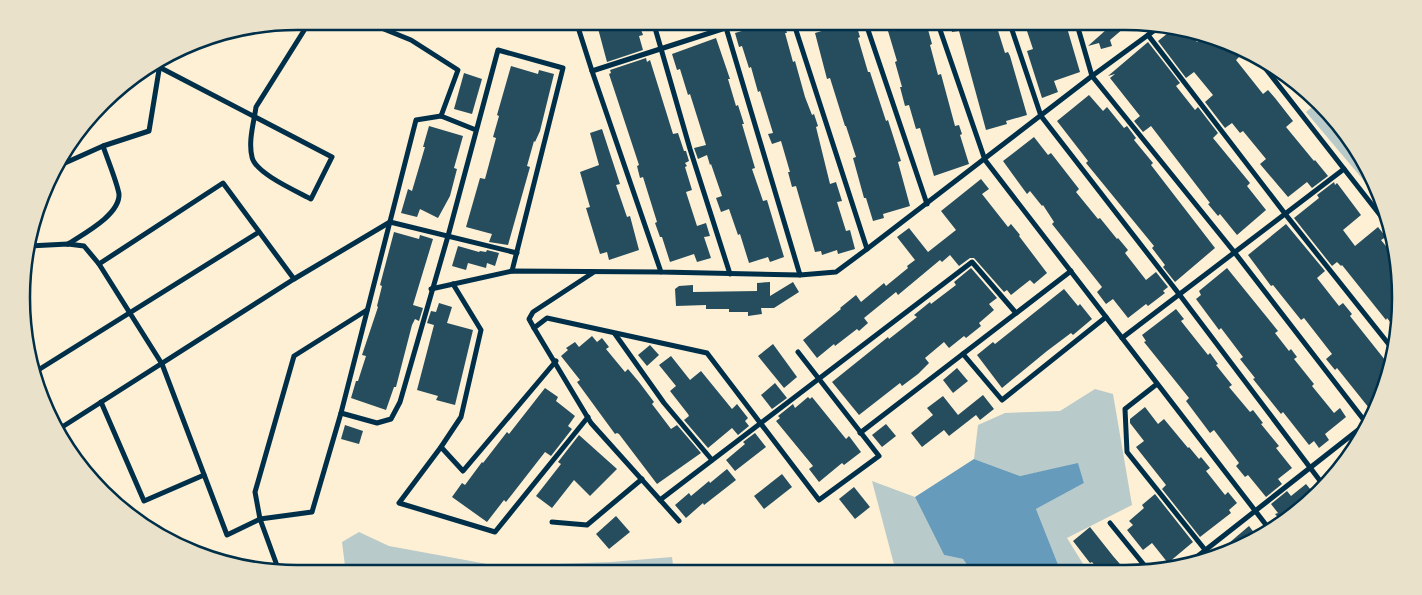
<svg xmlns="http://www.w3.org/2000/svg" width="1422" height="595" font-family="'Public Sans',sans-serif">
	<rect width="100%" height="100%" fill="#fdf0d5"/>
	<g fill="#b9caca">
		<polygon points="1317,103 1372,175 1376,191 1371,189 1306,112"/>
		<polygon points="1095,389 1113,394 1132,505 1067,538 1085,567 1086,572 1061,572 1036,509 1084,483 1078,464 1020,476 974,459 978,425 1005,413 1060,411"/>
		<polygon points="872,481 915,497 944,555 963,559 972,572 896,572"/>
		<polygon points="359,532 389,546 498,566 611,562 672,557 674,573 346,574 342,542"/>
	</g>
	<polygon fill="#669bbc" points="974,459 1020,476 1078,463 1084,483 1036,509 1061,572 972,572 963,559 944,555 915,497"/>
	<g fill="#264d5e">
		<polygon points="596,21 638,21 643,35 639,36 643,50 607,62"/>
		<polygon points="765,21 783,21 787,33 785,33 793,62 795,61 805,97 812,115 814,114 818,126 816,127 830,184 836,182 842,201 837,202 846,231 850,230 855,249 838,254 837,250 822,255 821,251 815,252 796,186 792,187 788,172 790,172 781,141 772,144 768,134 773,133 760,91 758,92 751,67 749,68 742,46 739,47 735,33 766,24"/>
		<polygon points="855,21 860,37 858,38 868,72 870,72 886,121 888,120 901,161 898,162 910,206 883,214 884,218 873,221 866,198 864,198 853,158 856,157 846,126 845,126 830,78 827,79 815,33"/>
		<polygon points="885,21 923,21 925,27 927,26 932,44 930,45 938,75 941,74 955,126 959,125 962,134 960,135 969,164 934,176 920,128 916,129 909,105 905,106 900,87 902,87 895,62 897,61"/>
		<polygon points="949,21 995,21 1005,53 1008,52 1010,56 1027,115 1006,121 1007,124 986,130 959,31 952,32"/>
		<polygon points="1036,21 1065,21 1080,72 1054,81 1058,92 1042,98 1027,51 1033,49 1025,25"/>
		<polygon points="1116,21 1131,22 1110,40 1112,46 1101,49 1099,43 1088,46"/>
		<polygon points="1173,29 1189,32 1197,42 1206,35 1213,36 1237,50 1241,55 1236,60 1263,94 1268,90 1275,98 1293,121 1286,127 1314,161 1315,160 1328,176 1312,188 1307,182 1288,197 1260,164 1266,159 1243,131 1240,133 1232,123 1225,128 1205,102 1213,95 1194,72 1186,78 1158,41"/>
		<polygon points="716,38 730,79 728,79 736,106 738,105 744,124 742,124 755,168 752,169 763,201 767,200 784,257 770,262 768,257 749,263 740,234 738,235 729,209 721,212 716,198 722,196 711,164 710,165 707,155 698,159 694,148 706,145 690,94 688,95 680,69 677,70 672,54"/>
		<polygon points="1148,42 1180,83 1176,86 1195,110 1198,107 1218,133 1213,138 1250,183 1247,186 1266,210 1237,235 1220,214 1218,216 1208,204 1210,203 1151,126 1143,132 1134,121 1140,116 1110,78 1115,74 1108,76"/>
		<polygon points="646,58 647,62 650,60 673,134 678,133 684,151 686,151 689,161 685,163 687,166 685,167 692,190 686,192 697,226 706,223 710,236 704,237 711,258 697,262 694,254 670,262 662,237 660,237 655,223 657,222 643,177 640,178 637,166 639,165 609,74 611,73 610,70"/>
		<polygon points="511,66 538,74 539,70 554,74 540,131 535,142 534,141 527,166 530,167 508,245 489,242 492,234 466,227 480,178 485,179 496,138 493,137 499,116 497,115"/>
		<polygon points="464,73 482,79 472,114 454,109"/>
		<polygon points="1089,95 1103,111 1107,107 1124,128 1127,126 1136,138 1134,140 1153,163 1151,165 1215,248 1175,282 1163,267 1165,265 1152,248 1154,246 1086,163 1088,161 1057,121"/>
		<polygon points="429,126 463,136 454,168 457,169 450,196 438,218 420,209 417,217 401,213 408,189 412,191 425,147 423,147"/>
		<polygon points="602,129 620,184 616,185 627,217 630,216 639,250 609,260 607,252 600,254 586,208 590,207 580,172 599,165 590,133"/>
		<polygon points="1034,137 1048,155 1051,153 1079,189 1076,192 1098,219 1100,218 1117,239 1118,238 1128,250 1125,253 1146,280 1156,272 1168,287 1163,291 1165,293 1148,306 1146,304 1128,318 1113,299 1106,304 1097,292 1102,287 1052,224 1054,222 1043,205 1042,206 1030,191 1027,194 1003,161"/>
		<polygon points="981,179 989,189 982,194 1008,227 1011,224 1020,235 1019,236 1047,273 1034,284 1030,280 1011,295 1007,290 1004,292 974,258 970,258 959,266 950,255 942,262 940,260 898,295 896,292 864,318 868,323 859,331 857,329 835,346 834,344 817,358 803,340 841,309 840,308 856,295 861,302 884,283 886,286 908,268 907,266 915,260 897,237 909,228 928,252 956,230 941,211"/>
		<polygon points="1334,182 1335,185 1337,183 1361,215 1343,230 1355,246 1378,227 1386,237 1381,240 1394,256 1400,279 1394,327 1387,318 1386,320 1342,265 1341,266 1337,262 1332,266 1294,218 1319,198 1317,195"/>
		<polygon points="1286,224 1325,271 1317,278 1339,306 1343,303 1352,314 1350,316 1389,365 1387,383 1379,389 1383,393 1380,399 1369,408 1337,368 1335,370 1326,359 1332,354 1304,318 1301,320 1273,285 1271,286 1248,255"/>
		<polygon points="394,232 419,239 420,235 433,239 413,305 423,308 419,321 415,319 412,325 396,387 394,387 386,410 351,398 356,381 358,381 366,356 362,355 378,307 377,306 382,286 380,285"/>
		<polygon points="458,246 479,252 480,251 486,252 487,250 499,253 495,266 487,263 486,268 468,263 466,270 452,266"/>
		<polygon points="971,268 997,298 989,304 994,310 979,323 981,326 966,338 964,336 949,348 944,342 925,358 929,363 918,374 902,386 900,383 859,415 832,382 888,337 889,339 917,317 914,315 930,302 931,304 956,285 954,282"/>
		<polygon points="1227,268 1278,331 1275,333 1289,351 1291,349 1297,357 1294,359 1314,384 1312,386 1334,413 1340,408 1346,417 1325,434 1329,440 1319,448 1314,441 1309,445 1283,412 1281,414 1253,379 1255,378 1240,359 1243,357 1221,328 1219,330 1196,299 1201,295 1199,291"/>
		<polygon points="770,282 770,296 793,282 799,292 774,308 761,308 762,314 748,316 748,312 729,312 729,309 706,309 706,305 676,306 675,289 679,286 693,285 693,292 757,291 757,283"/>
		<polygon points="1064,289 1078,306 1080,304 1092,319 1073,335 1071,333 1047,351 1002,388 977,355 993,342 995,344"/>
		<polygon points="439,303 452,307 447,323 473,330 455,405 436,400 438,396 417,390 434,325 427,323 431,311 436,312"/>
		<polygon points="1176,309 1184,319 1181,321 1208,355 1210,353 1218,364 1216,365 1232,385 1229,387 1250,412 1253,410 1263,423 1261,424 1279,446 1276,448 1292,468 1278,479 1282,484 1266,497 1248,475 1245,477 1236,466 1239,463 1214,430 1210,433 1186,401 1189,398 1144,342 1146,341 1142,335"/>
		<polygon points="592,336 597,342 602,338 609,347 606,349 625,372 628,369 639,382 654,402 652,404 671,429 677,425 701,453 657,484 619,434 617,433 615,434 577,382 580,380 561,356 568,350 566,348 575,342 579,347"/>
		<polygon points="773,344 797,377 784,388 758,356"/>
		<polygon points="650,345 659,355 647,366 638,355"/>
		<polygon points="671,356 690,380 701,371 732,409 737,404 748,418 745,421 749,426 738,435 732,428 708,448 684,420 689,416 688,414 670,391 676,386 659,365"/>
		<polygon points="957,368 968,381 953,393 943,380"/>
		<polygon points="775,383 787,398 772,409 761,395"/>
		<polygon points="545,388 558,397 556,401 575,416 568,426 572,429 551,456 545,452 506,502 504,500 487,522 452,497 462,483 465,485 482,462 483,463 507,432 509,434"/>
		<polygon points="983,395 994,409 980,420 976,415 949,436 944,430 922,447 911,433 933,415 927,408 943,396 958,415"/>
		<polygon points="808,397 810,399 812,397 846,439 849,436 861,452 844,465 842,463 819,482 809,469 813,466 776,421 780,418 778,416 793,404 795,408"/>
		<polygon points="1145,407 1158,424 1164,419 1188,448 1189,447 1199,459 1201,457 1210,468 1206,471 1225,495 1228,492 1237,503 1229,510 1231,513 1200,537 1162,489 1166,485 1136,447 1144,441 1130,423 1130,419"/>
		<polygon points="886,424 896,436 882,447 872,435"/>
		<polygon points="345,425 363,431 359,444 341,439"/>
		<polygon points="755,433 766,447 735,471 726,460 745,444 743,442"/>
		<polygon points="579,435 617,469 590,496 574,480 552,508 536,496 561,464 558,462"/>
		<polygon points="727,469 736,480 704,505 703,503 686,518 675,505 689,493 691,496 709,481 710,483"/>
		<polygon points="782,474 792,487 764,509 754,496"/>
		<polygon points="1306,484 1315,495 1282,522 1275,514 1278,513 1271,504 1287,491 1291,496"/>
		<polygon points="854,487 870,507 855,519 839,499"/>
		<polygon points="1155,494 1193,542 1168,563 1152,543 1143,550 1127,530 1133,525 1129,521 1144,508 1142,505"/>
		<polygon points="616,516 630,532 609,549 596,534"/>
		<polygon points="1249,526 1258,538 1246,545 1225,552 1222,549"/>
		<polygon points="1090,527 1113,556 1126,571 1100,572 1092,562 1090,563 1073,541"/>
	</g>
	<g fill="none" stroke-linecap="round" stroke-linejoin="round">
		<g stroke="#003049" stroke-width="5">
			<polyline points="364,21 411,40 458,70 441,116"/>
			<polyline points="576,21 592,71"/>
			<polyline points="653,21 690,149 730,274"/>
			<polyline points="724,21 800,275 836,272 867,249"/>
			<polyline points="747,21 592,71 661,272 800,275"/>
			<polyline points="793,21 867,249 1092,76 1159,27"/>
			<polyline points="865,21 927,204"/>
			<polyline points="937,21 985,160 1270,530"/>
			<polyline points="1009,21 1041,116 1179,294 1324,486"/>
			<polyline points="1076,21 1092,76 1235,253 1367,424"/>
			<polyline points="1148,35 1286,215 1391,347"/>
			<polyline points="1262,64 1384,220"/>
			<path d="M155 67H159L332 157 311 199C296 191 255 173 252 157 248 141 254 122 256 107L310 21"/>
			<polyline points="476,130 441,116 416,120 341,413 377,423 391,419 400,402 448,236 498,50 563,68 512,271"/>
			<polyline points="56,167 103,146 149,131 160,64"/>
			<path d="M68 244C83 234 120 215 119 194 117 182 107 158 103 146"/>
			<polyline points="29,246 68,244 84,246 99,264"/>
			<polyline points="453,284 481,330 461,417 441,447 399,503 495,532 588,417"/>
			<polyline points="431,289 512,271 661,272"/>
			<polyline points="534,328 529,319 533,312 594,272"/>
			<polyline points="615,334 664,403 712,460"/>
			<polyline points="1122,338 1344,169"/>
			<polyline points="963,354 1002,400 1106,317"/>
			<polyline points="35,372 259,232"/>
			<polyline points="1157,384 1125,409 1127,452 1210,556"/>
			<polyline points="101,402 144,501 204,475"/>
			<polyline points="341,413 312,512 260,519 227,535 162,364 99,264 223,183 294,279 390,222 517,253"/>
			<polyline points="59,429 294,279"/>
			<polyline points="860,433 1071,271"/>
			<polyline points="441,447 463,471 556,361"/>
			<polyline points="660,500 972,262 1016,313"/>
			<polyline points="679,521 591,423 534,328 547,318 707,353 819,500 879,456 798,352"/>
			<polyline points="552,522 587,525 642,479"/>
			<polyline points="1110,523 1149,571"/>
			<polyline points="1189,563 1367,423"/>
			<polyline points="279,571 260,519 255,492 294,356 367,310"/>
		</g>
	</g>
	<path d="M0 0H1422V595H0ZM297 30H1125A267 267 0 0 1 1392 297V298A267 267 0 0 1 1125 565H297A267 267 0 0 1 30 298V297A267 267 0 0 1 297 30Z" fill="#e9e1ca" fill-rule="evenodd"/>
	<path fill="none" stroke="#003049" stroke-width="2.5" d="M297 30H1125A267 267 0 0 1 1392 297V298A267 267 0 0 1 1125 565H297A267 267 0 0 1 30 298V297A267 267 0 0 1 297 30Z"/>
</svg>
